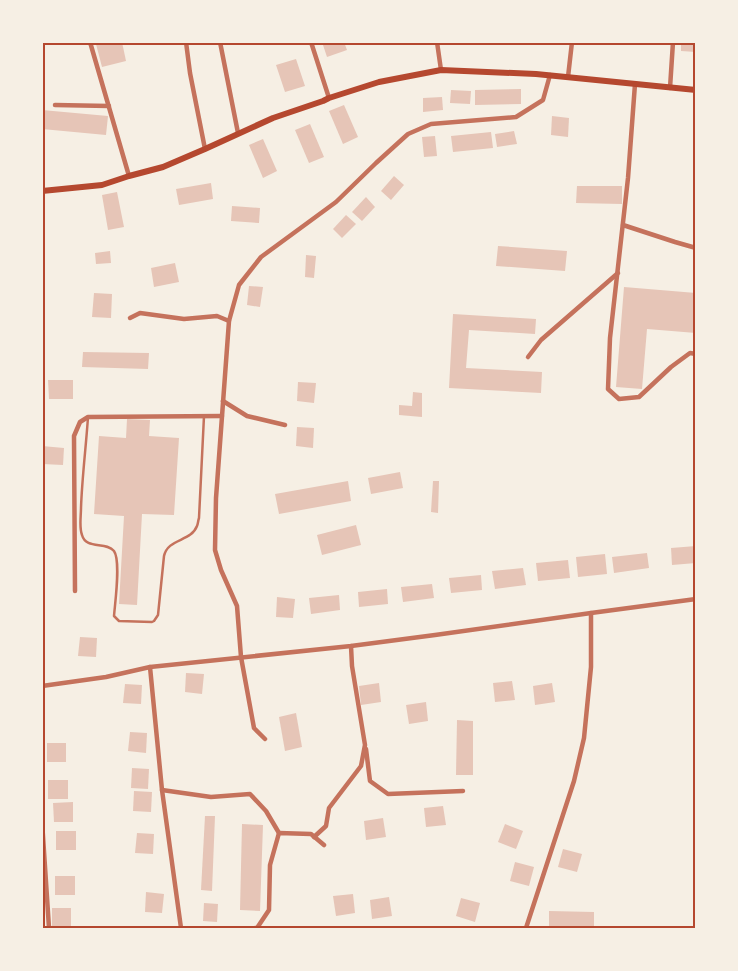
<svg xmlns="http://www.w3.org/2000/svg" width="738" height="971" font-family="Inter,sans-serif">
	<rect width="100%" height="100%" fill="#f6efe4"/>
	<g fill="#e6c5b7">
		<polygon points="104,42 122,42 126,61 102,67 96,44"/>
		<polygon points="322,42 344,42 347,50 327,57"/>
		<polygon points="681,42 696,42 696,52 681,51"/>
		<polygon points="296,59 305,86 285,92 276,65"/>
		<polygon points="521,89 521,104 475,105 475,90"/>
		<polygon points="451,90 471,91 470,104 450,103"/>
		<polygon points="442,97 443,110 423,112 423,98"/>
		<polygon points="344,105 358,137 343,144 329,111"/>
		<polygon points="42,110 108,116 106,135 42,129"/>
		<polygon points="552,116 569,118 568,137 551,135"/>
		<polygon points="310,124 324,157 309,163 295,130"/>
		<polygon points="514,131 517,144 497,147 495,134"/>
		<polygon points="491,132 493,148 453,152 451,136"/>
		<polygon points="435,136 437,156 424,157 422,137"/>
		<polygon points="263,139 277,171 263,178 249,145"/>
		<polygon points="394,176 404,185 391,200 381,191"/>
		<polygon points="211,183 213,199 179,205 176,189"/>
		<polygon points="577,186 622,186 622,204 576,203"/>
		<polygon points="117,192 124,227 108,230 102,195"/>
		<polygon points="366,197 375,207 362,221 352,212"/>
		<polygon points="232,206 260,208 259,223 231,221"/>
		<polygon points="346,215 356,224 342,238 333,229"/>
		<polygon points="498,246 567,251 565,271 496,266"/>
		<polygon points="110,251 111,263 96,264 95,253"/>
		<polygon points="306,255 316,256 314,278 305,277"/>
		<polygon points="175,263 179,282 154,287 151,268"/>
		<polygon points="249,286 263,287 260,307 247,305"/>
		<polygon points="624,287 696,293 696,333 647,329 642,389 616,387"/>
		<polygon points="94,293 112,294 111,318 92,317"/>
		<polygon points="453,314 536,319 535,334 469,330 466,368 542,372 541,393 449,388"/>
		<polygon points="83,352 149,353 148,369 82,367"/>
		<polygon points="48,380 73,380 73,399 49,399"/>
		<polygon points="298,382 316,383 314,403 297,401"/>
		<polygon points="413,392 422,393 422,417 399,415 399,405 412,406"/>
		<polygon points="127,419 150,420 149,436 179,438 174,515 142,514 137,605 119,604 124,516 94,514 99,436 126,438"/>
		<polygon points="297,427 314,428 313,448 296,446"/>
		<polygon points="42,446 64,448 63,465 42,464"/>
		<polygon points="400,472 403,488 371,494 368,478"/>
		<polygon points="348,481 351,501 279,514 275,494"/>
		<polygon points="433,481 439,481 438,513 431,512"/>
		<polygon points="356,525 361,545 322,555 317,535"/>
		<polygon points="696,546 696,563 672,565 671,548"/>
		<polygon points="647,553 649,568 614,573 612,557"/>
		<polygon points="605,554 607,574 578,577 576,557"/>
		<polygon points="568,560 570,578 538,581 536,563"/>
		<polygon points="523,568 526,585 495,589 492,571"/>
		<polygon points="481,575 482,590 451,593 449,578"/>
		<polygon points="432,584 434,598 403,602 401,587"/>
		<polygon points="387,589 388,604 359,607 358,592"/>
		<polygon points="339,595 340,610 311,614 309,598"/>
		<polygon points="277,597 295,599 293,618 276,617"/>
		<polygon points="80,637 97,638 96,657 78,656"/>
		<polygon points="186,673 204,674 202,694 185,692"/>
		<polygon points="512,681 515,700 495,702 493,683"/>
		<polygon points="379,683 381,702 361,705 359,686"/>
		<polygon points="552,683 555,702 535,705 533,686"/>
		<polygon points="125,684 142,685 141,704 123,703"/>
		<polygon points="426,702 428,721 409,724 406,705"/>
		<polygon points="296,713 302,747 285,751 279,717"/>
		<polygon points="457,720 473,721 473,775 456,775"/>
		<polygon points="130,732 147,733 146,753 128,751"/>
		<rect x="47" y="743" width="19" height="19"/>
		<polygon points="132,768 149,769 148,789 131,788"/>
		<rect x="48" y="780" width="20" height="19"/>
		<polygon points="134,791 152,792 151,812 133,811"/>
		<polygon points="73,802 73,822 54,822 53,803"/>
		<polygon points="443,806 446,825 426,827 424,808"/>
		<polygon points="205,816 215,816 212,891 201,890"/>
		<polygon points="383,818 386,837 366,840 364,821"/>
		<polygon points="242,824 263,825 260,911 240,910"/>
		<polygon points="505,824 523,831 516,849 498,842"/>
		<rect x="56" y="831" width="20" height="19"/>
		<polygon points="137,833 154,834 153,854 135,853"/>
		<polygon points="563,849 582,854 577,872 558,867"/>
		<polygon points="515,862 534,867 529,886 510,881"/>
		<rect x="55" y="876" width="20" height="19"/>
		<polygon points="146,892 164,894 162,913 145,912"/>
		<polygon points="353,894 355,913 336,916 333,896"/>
		<polygon points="389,897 392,916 372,919 370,900"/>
		<polygon points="461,898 480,903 475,922 456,916"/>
		<polygon points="204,903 218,904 217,922 203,921"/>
		<rect x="52" y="908" width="19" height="19"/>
		<polygon points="549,911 594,912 594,928 549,928"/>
	</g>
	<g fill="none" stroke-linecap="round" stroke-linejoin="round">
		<path stroke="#c5725c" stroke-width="2.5" d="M88 417C86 447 82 478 81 508 81 517 79 527 82 535 86 550 106 541 114 551 121 561 115 603 114 616L119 621 152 622 154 621 158 615 164 556C168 538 191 542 197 526 198 524 198 521 199 518L204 416"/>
		<g stroke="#c5725c" stroke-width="4.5">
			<polyline points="90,42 129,176"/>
			<polyline points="186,42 190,73 205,149"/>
			<polyline points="220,42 238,133"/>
			<polyline points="311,42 329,98"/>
			<polyline points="437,42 441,70"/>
			<polyline points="568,77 572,42"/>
			<polyline points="635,84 628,178 610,338 608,389 619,399 639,397 671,367 690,353 696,354"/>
			<polyline points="670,88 673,42"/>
			<polyline points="55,105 109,106"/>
			<polyline points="623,225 675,242 696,248"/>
			<polyline points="130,318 140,313 184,319 217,316 229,321"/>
			<polyline points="528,357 541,340 618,273"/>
			<polyline points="223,401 247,416 285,425"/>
			<polyline points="75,591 74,436 80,422 88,417 222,416"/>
			<polyline points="150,667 162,790 181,928"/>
			<polyline points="42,686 106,677 150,667 351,646 435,635 591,613 696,599"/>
			<polyline points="265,739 254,728 241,657 237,606 221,570 215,550 216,498 229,321 239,285 261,257 336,202 376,163 408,134 431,124 516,117 543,100 550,75"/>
			<polyline points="366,749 370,781 388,794 463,791"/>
			<polyline points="162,790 211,797 250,794 266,811 279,833"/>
			<polyline points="42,821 49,928"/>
			<polyline points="314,837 326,826 329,808 361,766 365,745 352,666 351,646"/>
			<polyline points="255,928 257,928 269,910 270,865 279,833 311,834 324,845"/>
			<polyline points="526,928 574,781 584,738 591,667 591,613"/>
		</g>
		<polyline stroke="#b5482f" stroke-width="6" points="42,191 102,185 129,176 163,167 205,149 273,118 323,101 329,98 379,82 441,70 536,74 696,90"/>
	</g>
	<rect width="738" height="971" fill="none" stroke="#f6efe4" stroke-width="88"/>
	<rect x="44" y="44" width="650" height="883" fill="none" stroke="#b5482f" stroke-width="2"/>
</svg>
